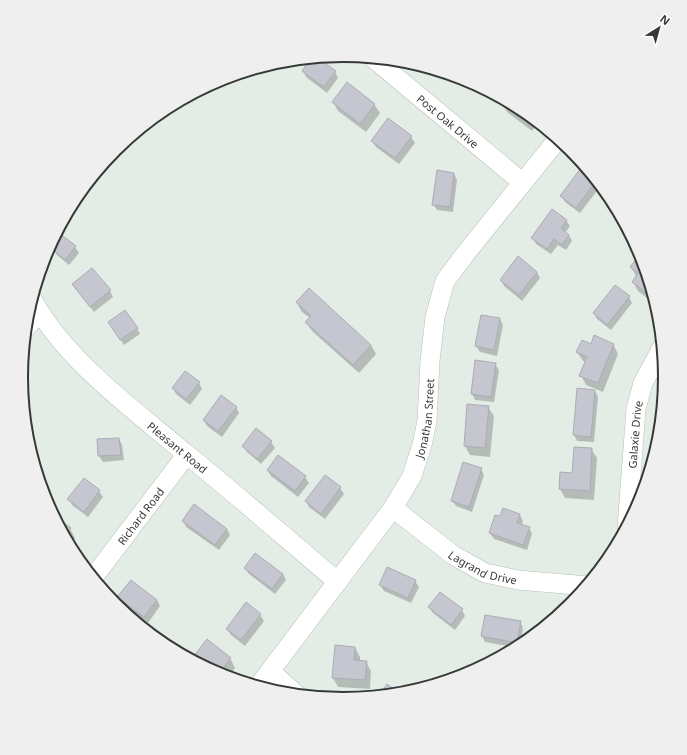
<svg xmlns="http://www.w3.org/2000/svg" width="687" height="755" font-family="'Noto Sans',sans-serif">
	<rect width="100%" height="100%" fill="#e3ece5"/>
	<g fill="#0003">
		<polygon points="313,58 316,58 335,72 338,78 327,93 306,77 303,71"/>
		<polygon points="292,60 288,65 282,61"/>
		<polygon points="450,74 467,80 464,85"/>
		<polygon points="504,99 523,109 538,122 532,131 507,112 502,103"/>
		<polygon points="333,102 374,104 380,113 366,132 338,111"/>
		<polygon points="411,137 415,143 399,164 376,147 372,141"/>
		<polygon points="454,174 457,180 453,212 437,210 433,204"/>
		<polygon points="596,181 600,187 580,213 565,202 562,196"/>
		<polygon points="566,220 570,226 565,233 569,235 572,241 566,250 558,245 551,254 536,244 533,238"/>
		<polygon points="75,247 79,253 69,265 57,255 54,249"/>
		<polygon points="641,254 655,300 653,303 638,291 633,282 636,276 631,267"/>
		<polygon points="537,272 540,278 522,301 504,286 501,280"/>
		<polygon points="73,284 110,291 113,297 94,312 77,290"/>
		<polygon points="629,297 632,303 611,330 597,319 594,313"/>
		<polygon points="297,303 371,345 376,354 359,373 312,331 306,322 310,318 302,312"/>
		<polygon points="500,319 503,325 497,356 480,352 476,346"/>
		<polygon points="112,328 137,328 140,334 124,345"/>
		<polygon points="613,344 618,354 603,392 586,385 581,375 586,362 583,361 577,352 592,345"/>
		<polygon points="495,364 499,370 494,402 475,400 472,394"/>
		<polygon points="199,383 202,389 190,405 176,394 173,388"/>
		<polygon points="595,391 598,397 594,442 577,441 574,435"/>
		<polygon points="468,405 488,407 494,416 490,457 470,455 465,446"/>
		<polygon points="236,407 239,413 222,437 207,426 204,420"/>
		<polygon points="119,439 122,445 124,460 103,462 99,456 98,440"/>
		<polygon points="271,442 275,448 261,464 247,452 243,446"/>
		<polygon points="591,449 597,458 594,500 565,498 560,489 560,474 573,474"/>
		<polygon points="278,457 305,477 309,483 298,497 271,476 268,471"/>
		<polygon points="481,469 484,475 472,512 456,506 452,500"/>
		<polygon points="325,476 340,488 344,494 325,519 309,507 306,501"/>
		<polygon points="84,479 99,491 103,497 88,517 72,505 69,499"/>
		<polygon points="520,515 523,521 521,525 529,528 532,534 527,550 494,539 490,533 501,518"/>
		<polygon points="54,517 70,529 75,538 69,546"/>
		<polygon points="183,521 227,529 230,535 219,550 186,527"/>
		<polygon points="245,568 283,574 286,580 275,594 249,574"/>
		<polygon points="415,581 419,587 411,603 384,591 380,585"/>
		<polygon points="119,597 157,600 160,606 148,623 122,603"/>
		<polygon points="429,607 462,610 465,616 455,630 433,613"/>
		<polygon points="260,615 264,621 245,646 231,635 227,629"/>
		<polygon points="520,622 523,628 520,647 519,648 485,642 482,636"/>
		<polygon points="355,647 360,657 360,662 366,662 371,671 370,689 338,687 333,678"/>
		<polygon points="230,658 235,668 228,678 220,675 192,660"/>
	</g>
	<g fill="#c5c6d0" stroke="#abacb6">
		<polygon points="311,58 318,58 336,71 324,87 302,71"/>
		<polygon points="347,82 375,104 360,124 332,102"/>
		<polygon points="503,99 523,109 531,116 526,122 500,102"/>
		<polygon points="388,118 412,136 395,158 371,141"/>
		<polygon points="581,168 597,180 576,208 560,196"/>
		<polygon points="437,170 454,173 450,207 432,205"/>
		<polygon points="552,209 567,220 561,228 569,235 562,245 554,239 547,249 531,238"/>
		<polygon points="63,236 76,246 65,260 52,249"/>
		<polygon points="641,253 652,289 648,294 632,282 638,273 630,267"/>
		<polygon points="518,256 537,272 519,295 500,280"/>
		<polygon points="92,268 111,290 90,307 72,284"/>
		<polygon points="615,285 630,296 607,325 593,313"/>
		<polygon points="309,288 371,345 353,365 305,322 311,316 296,302"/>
		<polygon points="125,310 138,328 120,340 108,322"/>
		<polygon points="481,315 500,318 494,350 475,346"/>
		<polygon points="594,335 614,344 598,383 579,376 587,357 576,352 582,340 591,344"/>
		<polygon points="475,360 496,363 491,397 471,394"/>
		<polygon points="185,371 200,382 186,399 172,388"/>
		<polygon points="577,388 595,390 591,437 573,435"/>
		<polygon points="221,395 237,407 218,431 203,420"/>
		<polygon points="467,404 489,406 485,448 464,446"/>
		<polygon points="256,428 272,441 257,459 242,446"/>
		<polygon points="119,438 121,455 98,456 97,439"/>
		<polygon points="574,447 592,448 590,491 559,489 560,472 572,473"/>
		<polygon points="278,455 306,476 295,491 267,470"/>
		<polygon points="463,462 482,468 469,507 451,501"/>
		<polygon points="325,475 341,487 321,514 305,501"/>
		<polygon points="84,478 100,490 84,512 67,499"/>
		<polygon points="194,504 227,529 215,545 182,521"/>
		<polygon points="503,508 520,514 517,523 530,527 523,545 489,533 495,515 500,516"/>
		<polygon points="53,515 71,528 64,536"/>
		<polygon points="255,553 283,574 272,589 244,568"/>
		<polygon points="387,567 416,580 408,598 379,585"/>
		<polygon points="131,580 157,600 144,617 117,597"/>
		<polygon points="440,592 463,609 451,625 428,607"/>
		<polygon points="246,602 261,614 241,640 226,629"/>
		<polygon points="485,615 521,621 517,643 481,636"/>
		<polygon points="207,639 231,658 218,675 191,660"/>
		<polygon points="335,645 355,647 354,660 367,661 365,680 332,678"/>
		<polygon points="387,684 399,693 398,695 378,697"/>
	</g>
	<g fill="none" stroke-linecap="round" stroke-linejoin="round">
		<defs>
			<g id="minor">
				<path id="s1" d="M373 58 523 183"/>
				<path id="s2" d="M32 299C66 361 132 408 185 453 237 495 287 539 338 582"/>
				<polyline points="26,327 40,313"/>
				<path id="s3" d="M393 508 453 555 485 573 518 580 588 586"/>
				<path id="s4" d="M627 528 636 409 643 383 663 346"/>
				<path id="s5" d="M93 578 187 454"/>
				<polyline points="270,671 297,695"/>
				<path id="s6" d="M258 687 393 508 412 476 422 445 427 421 430 361 435 317 445 281 466 253 558 139"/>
			</g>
		</defs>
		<use href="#minor" stroke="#b7c0b9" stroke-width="20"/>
		<use href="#minor" stroke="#fff" stroke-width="19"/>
	</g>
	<g text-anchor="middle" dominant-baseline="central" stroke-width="3.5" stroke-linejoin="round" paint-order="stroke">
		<g font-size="11" fill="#363a37" stroke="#fff">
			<text stroke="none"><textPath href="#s1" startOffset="98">Post Oak Drive</textPath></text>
			<text stroke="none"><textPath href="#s6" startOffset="321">Jonathan Street</textPath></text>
			<text stroke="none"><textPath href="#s4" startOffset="94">Galaxie Drive</textPath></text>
			<text stroke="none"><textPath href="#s2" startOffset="209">Pleasant Road</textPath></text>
			<text stroke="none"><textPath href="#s5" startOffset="78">Richard Road</textPath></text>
			<text stroke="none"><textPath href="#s3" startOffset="109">Lagrand Drive</textPath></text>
		</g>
	</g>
	<path d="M0 0H687V755H0ZM28 377a315 315 0 1 1 630 0a315 315 0 1 1-630 0Z" fill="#efefef" fill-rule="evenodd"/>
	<path fill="none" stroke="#363a37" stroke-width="2" d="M28 377a315 315 0 1 1 630 0a315 315 0 1 1-630 0Z"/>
	<g transform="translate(659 28) rotate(37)" stroke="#ffffff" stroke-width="3" paint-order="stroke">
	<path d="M0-3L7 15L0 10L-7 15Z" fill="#363a37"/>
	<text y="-6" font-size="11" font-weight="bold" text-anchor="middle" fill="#363a37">N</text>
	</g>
</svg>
